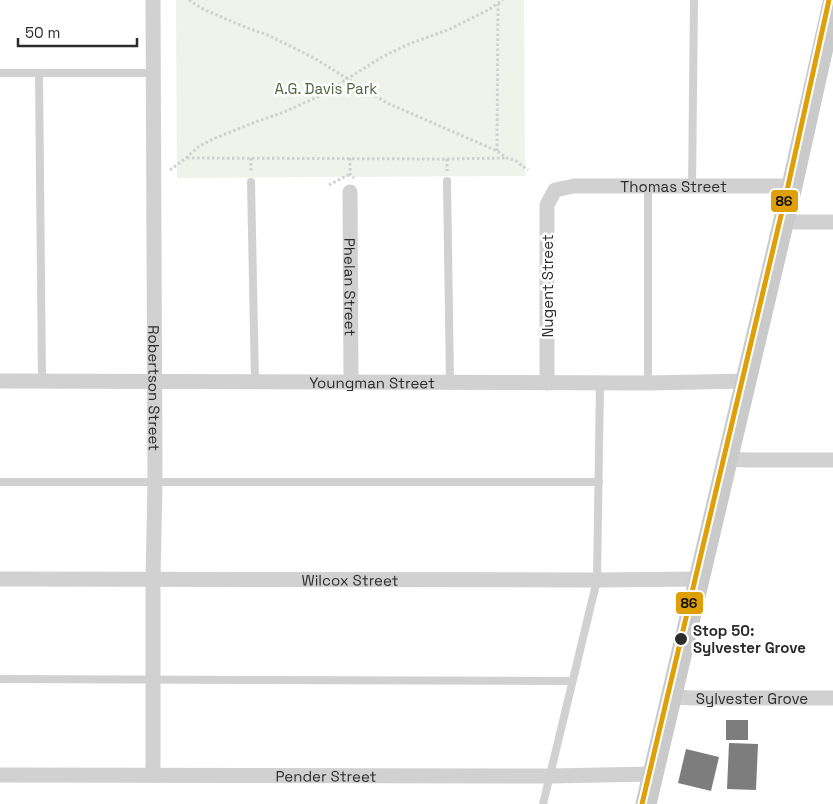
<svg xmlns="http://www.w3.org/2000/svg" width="833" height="804" font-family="'Space Grotesk',sans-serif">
	<rect width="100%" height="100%" fill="#fff"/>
	<polygon fill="#eff3eb" points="176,0 524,0 525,176 177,178"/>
	<g fill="#7d7d7d">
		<rect x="726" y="720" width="22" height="20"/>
		<polygon points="729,743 758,744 756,790 727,789"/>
		<polygon points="686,749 719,757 711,791 678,783"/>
	</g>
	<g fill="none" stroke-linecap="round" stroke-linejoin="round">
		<g stroke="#d1d1d1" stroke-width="3" stroke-dasharray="2.5 2.5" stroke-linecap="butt">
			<polyline points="189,0 203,9 247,28 268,35 314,58 387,103 497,151 507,158 515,160 528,170"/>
			<polyline points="497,151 498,4"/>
			<polyline points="187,158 447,159 506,158"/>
			<polyline points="251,158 251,172"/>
			<polyline points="350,158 350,174 354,178"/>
			<polyline points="447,159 447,171"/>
			<polyline points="170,170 186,158 198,147 213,139 258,121 279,114 320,96 382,57 409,44 450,29 488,10 503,0"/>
			<polyline points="329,185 350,174"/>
		</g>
		<g stroke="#d1d1d1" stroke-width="8">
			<polyline points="0,73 154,73"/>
			<polyline points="39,73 42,382"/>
			<polyline points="447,181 450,383"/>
			<polyline points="251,182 255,382"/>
			<polyline points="648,187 648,383"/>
			<polyline points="692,187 694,0"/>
			<polyline points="0,482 599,482"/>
			<polyline points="0,679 572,681"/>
			<polyline points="543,804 597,580 600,383"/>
		</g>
		<g stroke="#d1d1d1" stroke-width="15">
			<path id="s1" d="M153 0 155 482 153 579V775"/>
			<path id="s2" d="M350 192 351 382"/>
			<polyline points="783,222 833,222"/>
			<path id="s3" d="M0 381 648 383 746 381"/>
			<path id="s4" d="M547 383V205L555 190 574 186H792"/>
			<polyline points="727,459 748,460 833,460"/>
			<path id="s5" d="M0 579 597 580 699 579"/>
			<path id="s6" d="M672 697 693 698H833"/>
			<path id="s7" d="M0 775 550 776 653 774"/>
		</g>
		<polyline stroke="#cacaca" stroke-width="21" points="646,804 792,186 833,3"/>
		<defs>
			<polyline id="tram-1" points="642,804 788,186 829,0"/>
		</defs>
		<use href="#tram-1" stroke="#fff" stroke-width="9"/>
		<use href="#tram-1" stroke="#dfa007" stroke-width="5"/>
	</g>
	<circle fill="#2c2c2c" stroke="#fff" stroke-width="2" cx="681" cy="639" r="7"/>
	<g text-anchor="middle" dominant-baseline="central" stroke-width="5" stroke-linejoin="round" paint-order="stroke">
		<g font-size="15" fill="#4e643d" stroke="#fff">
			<text x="326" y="88">A.G. Davis Park</text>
		</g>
		<g font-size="15" fill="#2c2c2c" stroke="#fff">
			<text stroke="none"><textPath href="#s4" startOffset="314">Thomas Street</textPath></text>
			<text transform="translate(547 286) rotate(-90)">Nugent Street</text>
			<text stroke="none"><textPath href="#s2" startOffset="95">Phelan Street</textPath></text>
			<text stroke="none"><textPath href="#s3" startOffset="372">Youngman Street</textPath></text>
			<text stroke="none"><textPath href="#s1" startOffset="388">Robertson Street</textPath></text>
			<text stroke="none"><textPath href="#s5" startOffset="350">Wilcox Street</textPath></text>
			<text stroke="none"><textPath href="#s6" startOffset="80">Sylvester Grove</textPath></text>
			<text stroke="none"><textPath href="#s7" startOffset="326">Pender Street</textPath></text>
		</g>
		<g font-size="15" font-weight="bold" fill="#2c2c2c" stroke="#fff" text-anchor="start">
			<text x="693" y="630">Stop 50:<tspan x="693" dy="17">Sylvester Grove</tspan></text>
		</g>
	</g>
	<g stroke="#fff" stroke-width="2">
		<rect x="770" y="189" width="29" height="24" rx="5" fill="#dfa007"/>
		<rect x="675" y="591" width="29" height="24" rx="5" fill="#dfa007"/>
	</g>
	<g font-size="14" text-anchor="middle" font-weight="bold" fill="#111">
		<text x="784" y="206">86</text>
		<text x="689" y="608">86</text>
	</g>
	<path d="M18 38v8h119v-8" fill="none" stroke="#2c2c2c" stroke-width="2.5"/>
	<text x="25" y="38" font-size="15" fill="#2c2c2c" stroke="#ffffff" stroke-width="4" paint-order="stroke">50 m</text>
</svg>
